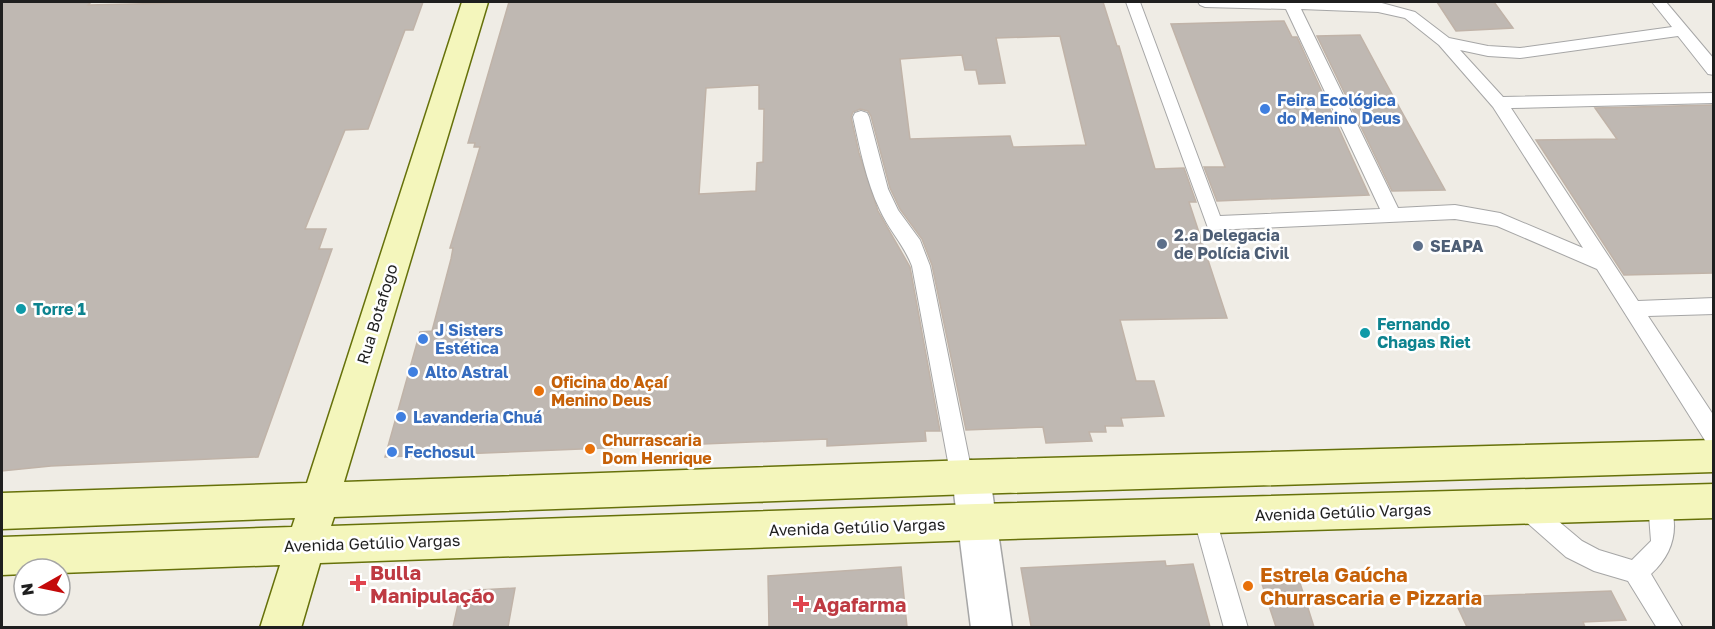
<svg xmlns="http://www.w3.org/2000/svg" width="1715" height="629" font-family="'Golos Text',sans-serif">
	<rect width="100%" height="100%" fill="#efece5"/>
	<g fill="#bfb8b2" stroke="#c0b3a8" stroke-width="1.5" fill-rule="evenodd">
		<polygon points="2,2 91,2 88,5 219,2 423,2 413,30 405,30 368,129 345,130 305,229 326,229 319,249 332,249 258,457 51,466 2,471"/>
		<path d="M509 2H1103L1117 46H1119L1155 169 1184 168 1196 202H1189L1227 318 1120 320 1136 381H1154L1164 416 1121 418 1123 426H1105L1106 432H1089L1092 441 1046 443 1043 427 966 430 932 265 922 239 900 209 890 188 871 116 868 111 860 109 853 112 851 117 859 153 878 211 910 267 940 431H925L926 441 827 446V439L385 457 420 332 432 331 451 259 453 248H450L480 147H474L475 143H468ZM1060 36 1086 145 1013 147 1010 136 910 139 900 59 962 55 965 70H976L979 84 1005 83 996 38ZM759 85V109H764L763 162 757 163 756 191 699 194 706 88Z"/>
		<polygon points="1437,2 1494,2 1513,28 1456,31"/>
		<polygon points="1284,21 1292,37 1297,37 1369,195 1217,201 1204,167 1225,167 1171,24"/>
		<polygon points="1360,35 1382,76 1445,190 1392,191 1317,36"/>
		<polygon points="1713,105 1713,273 1624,275 1536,140 1617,139 1595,108"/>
		<polygon points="1165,561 1166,566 1193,564 1210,627 1031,626 1021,568"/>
		<polygon points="901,567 907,627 769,627 768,576"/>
		<polygon points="1300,583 1314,627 1276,627 1262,584"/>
		<polygon points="515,588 508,627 453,627 461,591"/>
		<polygon points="1611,591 1626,620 1583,622 1585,627 1467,627 1453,597"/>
	</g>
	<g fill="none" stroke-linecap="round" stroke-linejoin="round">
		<defs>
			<g id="lane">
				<path d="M1126 2H1140L1220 216 1380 209 1286 9 1205 7 1200 5 1198 2H1378L1415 12 1449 38 1488 46 1520 48 1672 27 1652 2H1666L1714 59V75L1708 74 1678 36 1520 58 1488 56 1460 50 1503 97 1714 93V103L1511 108 1638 301 1714 298V314L1648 316 1714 416V444L1706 442 1597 269 1497 226 1455 219 1214 230 1208 228ZM1301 9 1378 12 1405 18 1439 45 1493 107 1583 248 1500 213 1455 205 1398 208Z"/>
				<path d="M861 111 867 113 869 117 888 189 898 210 920 240 930 266 973 478 970 485 962 488 954 485 951 478 912 266C904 245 889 230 880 210 866 181 860 148 853 117L855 113Z"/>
				<path d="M1659 492 1667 495C1680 525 1675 552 1651 574L1683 628H1657L1628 581 1594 571 1566 557 1516 513 1513 506 1516 499 1524 496 1532 499 1582 541 1599 550 1632 560 1651 541 1648 502 1651 495Z"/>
				<polygon points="1204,505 1212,509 1215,516 1248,628 1224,628 1193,516 1196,509"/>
			</g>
			<polygon id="street" points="971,460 984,465 990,477 1012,628 971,628 952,477 958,465"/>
			<polygon id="secondary" points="462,2 488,2 344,482 971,460 1714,440 1714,472 971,494 334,517 331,526 977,504 1714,484 1714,518 977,540 320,563 301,628 260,628 280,565 60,573 60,569 24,569 24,574 2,575 2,537 292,527 295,518 2,529 2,493 307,483"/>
		</defs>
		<use href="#lane" stroke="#a6a6a6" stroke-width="2"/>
		<use href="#street" stroke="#a6a6a6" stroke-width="3"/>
		<use href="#secondary" stroke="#66710a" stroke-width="3"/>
		<use href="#lane" fill="#fff" fill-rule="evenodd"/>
		<use href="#street" fill="#fff" fill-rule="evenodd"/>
		<use href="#secondary" fill="#f4f6bc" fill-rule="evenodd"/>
	</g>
	<g fill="#3f7fe0" stroke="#fff" stroke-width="2">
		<circle cx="1265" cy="109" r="6"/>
		<circle cx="423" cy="339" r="6"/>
		<circle cx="413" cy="372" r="6"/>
		<circle cx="401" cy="417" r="6"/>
		<circle cx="392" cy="452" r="6"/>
	</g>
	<g fill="#5c6f8a" stroke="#fff" stroke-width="2">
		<circle cx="1162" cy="244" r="6"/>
		<circle cx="1418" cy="246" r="6"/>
	</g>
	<g fill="#0f9aa8" stroke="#fff" stroke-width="2">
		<circle cx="21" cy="309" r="6"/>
		<circle cx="1365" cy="333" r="6"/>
	</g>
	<g fill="#e8710a" stroke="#fff" stroke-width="2">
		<circle cx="539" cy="391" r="6"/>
		<circle cx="590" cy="449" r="6"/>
		<circle cx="1248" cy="586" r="6"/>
	</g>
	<g fill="#e0444e" stroke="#fff" stroke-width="2">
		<path d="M355 574h6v6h6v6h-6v6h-6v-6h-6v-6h6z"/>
		<path d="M798 595h6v6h6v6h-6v6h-6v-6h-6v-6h6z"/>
	</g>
	<g text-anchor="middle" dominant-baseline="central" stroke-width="5" stroke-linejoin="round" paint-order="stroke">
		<g font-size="16" font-weight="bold" fill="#366cbe" stroke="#fff" text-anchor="start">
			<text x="1277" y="100">Feira Ecológica<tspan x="1277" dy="18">do Menino Deus</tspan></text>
			<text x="435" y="330">J Sisters<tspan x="435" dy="18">Estética</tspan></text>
			<text x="425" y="372">Alto Astral</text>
			<text x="413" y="417">Lavanderia Chuá</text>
			<text x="404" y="452">Fechosul</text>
		</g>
		<g font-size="16" font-weight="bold" fill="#4e5e75" stroke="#fff" text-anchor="start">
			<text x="1174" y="235">2.ª Delegacia<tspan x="1174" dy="18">de Polícia Civil</tspan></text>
			<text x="1430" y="246">SEAPA</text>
		</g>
		<g font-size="16" font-weight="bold" fill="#0d838f" stroke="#fff" text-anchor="start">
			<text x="33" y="309">Torre 1</text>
			<text x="1377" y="324">Fernando<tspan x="1377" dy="18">Chagas Riet</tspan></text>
		</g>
		<g font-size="16" fill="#1f1f1f" stroke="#fff">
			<text transform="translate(377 314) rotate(-73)">Rua Botafogo</text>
			<text transform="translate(1343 512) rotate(-2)">Avenida Getúlio Vargas</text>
			<text transform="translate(857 527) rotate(-2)">Avenida Getúlio Vargas</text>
			<text transform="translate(372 543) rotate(-2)">Avenida Getúlio Vargas</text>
		</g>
		<g font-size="16" font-weight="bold" fill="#c56008" stroke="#fff" text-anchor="start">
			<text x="551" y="382">Oficina do Açaí<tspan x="551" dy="18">Menino Deus</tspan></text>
			<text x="602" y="440">Churrascaria<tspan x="602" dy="18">Dom Henrique</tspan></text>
		</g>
		<g font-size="20" font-weight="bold" fill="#be3a42" stroke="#fff" text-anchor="start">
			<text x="370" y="572">Bulla<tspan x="370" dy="23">Manipulação</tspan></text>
			<text x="813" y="604">Agafarma</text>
		</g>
		<g font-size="20" font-weight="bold" fill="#c56008" stroke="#fff" text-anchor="start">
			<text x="1260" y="574">Estrela Gaúcha<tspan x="1260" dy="23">Churrascaria e Pizzaria</tspan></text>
		</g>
	</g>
	<rect width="1715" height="629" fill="none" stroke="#1f1f1f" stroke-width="6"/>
	<g transform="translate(42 587) rotate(261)"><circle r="28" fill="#ffffff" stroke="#a5a5a5" stroke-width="1.5"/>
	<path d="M0-4.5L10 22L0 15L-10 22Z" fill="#c40a0a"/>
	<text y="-9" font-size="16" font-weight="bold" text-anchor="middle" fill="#1f1f1f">N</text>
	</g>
</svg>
